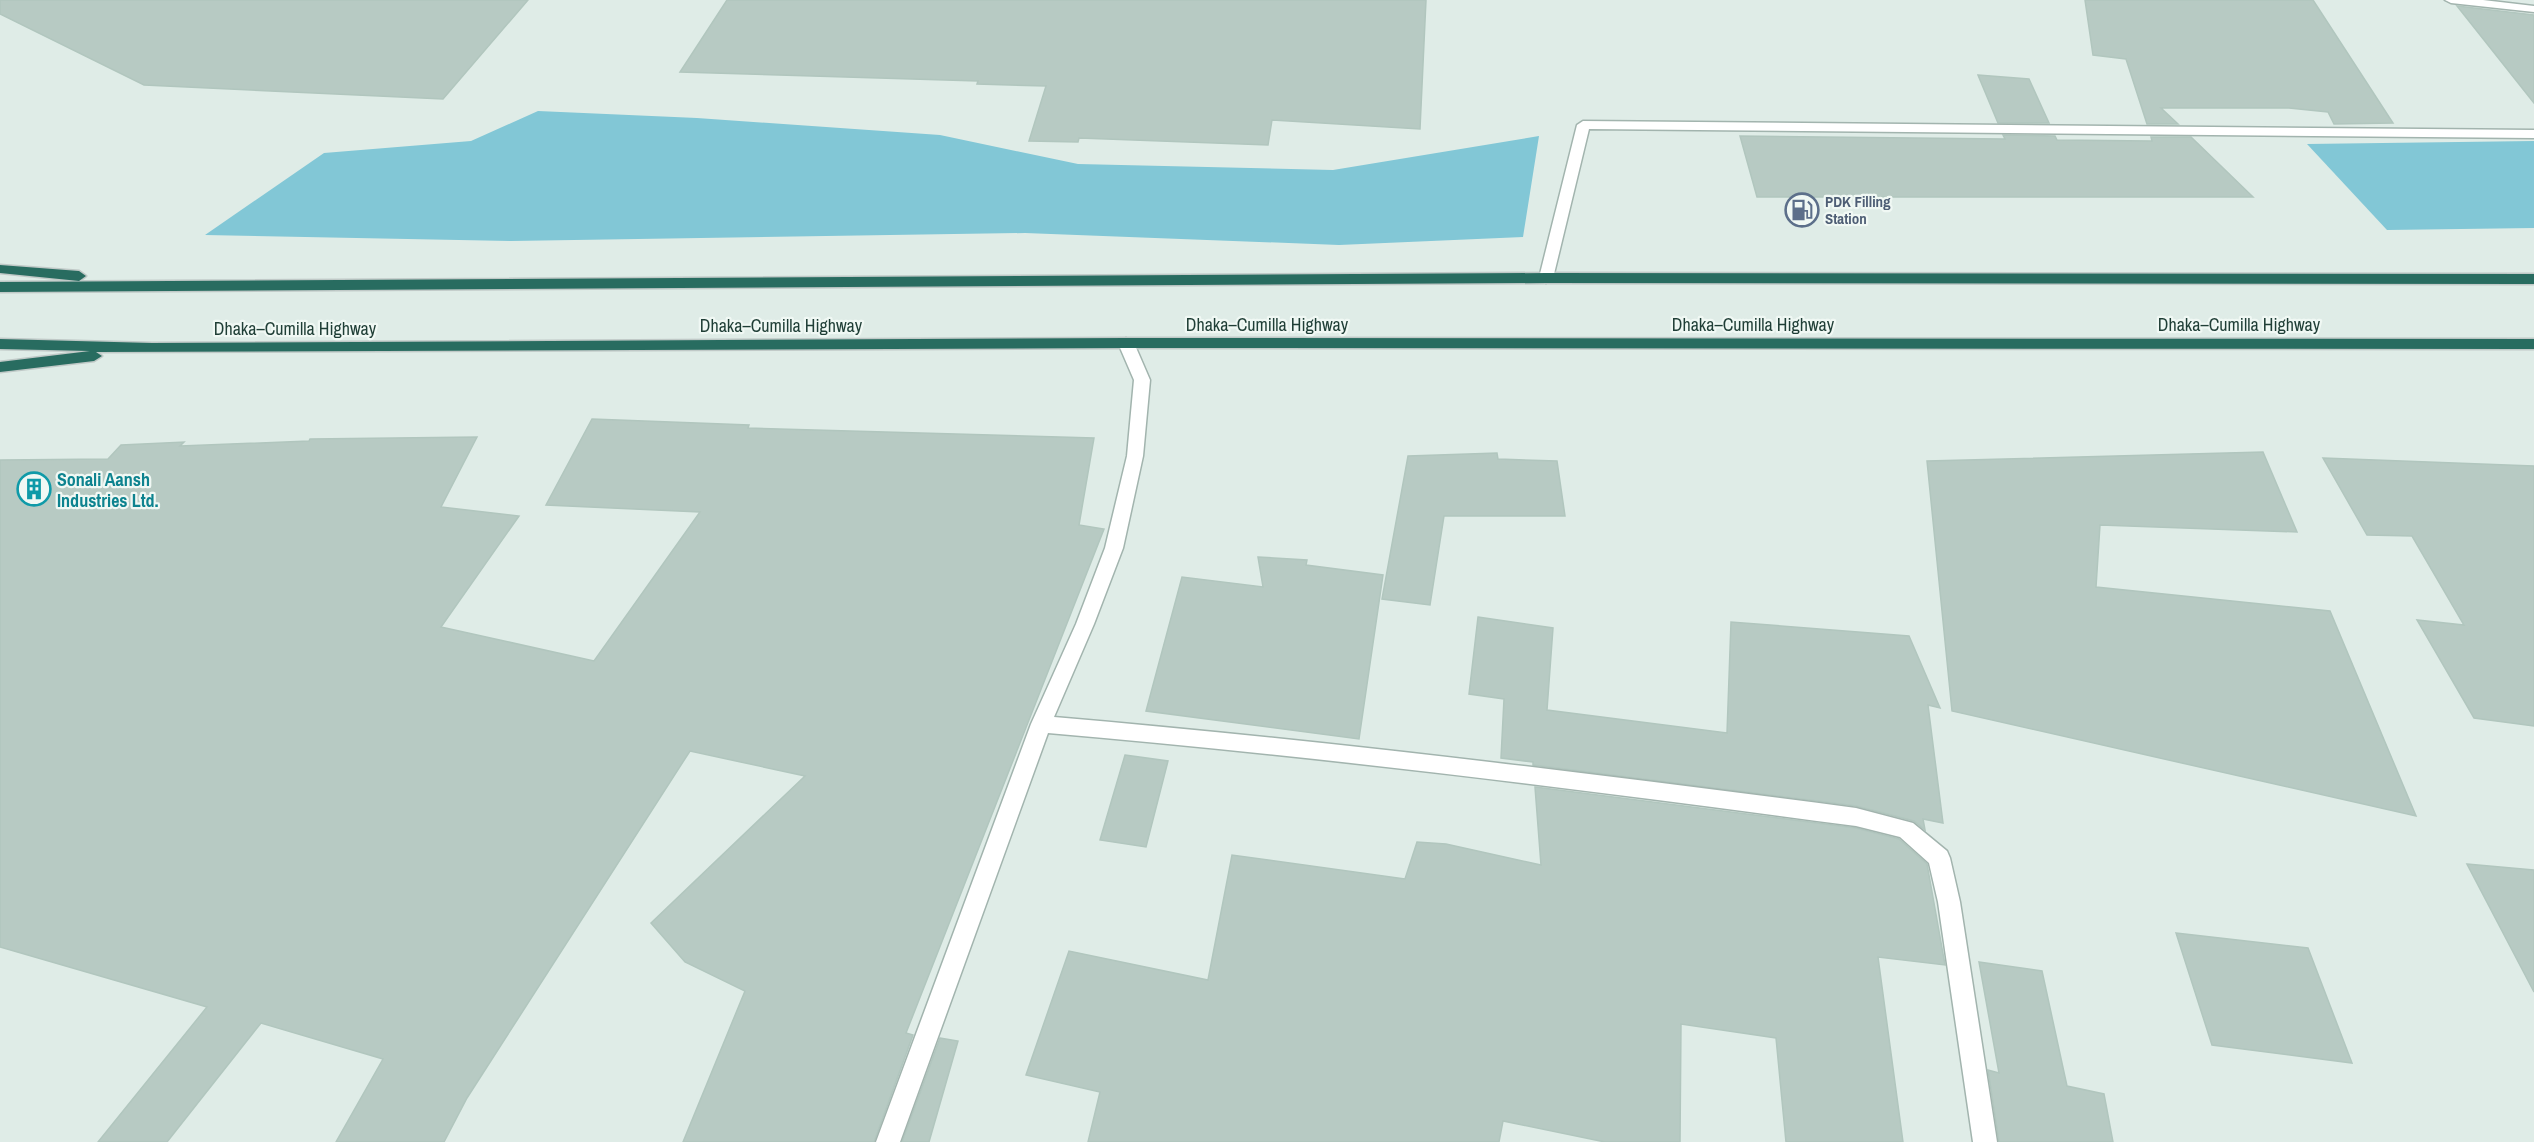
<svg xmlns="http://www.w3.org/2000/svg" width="2534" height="1142" font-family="'Archivo Narrow',sans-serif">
	<rect width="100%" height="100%" fill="#dfece7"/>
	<g fill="#82c7d6">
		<polygon points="538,111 697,118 940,135 1078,164 1333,170 1539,136 1523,237 1339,245 1025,233 511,241 205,235 324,153 471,141"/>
		<polygon points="2534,141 2534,228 2387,230 2307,144"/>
	</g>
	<g fill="#b7cac3" stroke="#b1c6be" stroke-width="1.5">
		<polygon points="0,0 528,0 443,99 144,85 0,14"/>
		<polygon points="727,0 1426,0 1420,129 1272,120 1268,145 1079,138 1078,142 1029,141 1046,86 977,84 978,81 680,72"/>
		<polygon points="2085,0 2313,0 2393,123 2334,124 2328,112 2289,108 2161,108 2178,124 2147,124 2126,59 2093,55"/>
		<polygon points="2457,6 2534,15 2534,103"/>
		<polygon points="1978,75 2029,79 2049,123 1998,123"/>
		<polygon points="2003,135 2055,136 2057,140 2152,141 2151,137 2191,137 2253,197 1757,197 1740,136 2005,139"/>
		<polygon points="592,419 749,425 748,428 1094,438 1079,525 1104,529 906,1033 913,1035 874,1142 683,1142 745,991 685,962 651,923 805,776 690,751 467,1098 444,1142 336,1142 383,1059 261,1023 167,1142 98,1142 207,1007 0,947 0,460 108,459 121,445 184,442 180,446 309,441 310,439 477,437 441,507 519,516 441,627 594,661 700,512 546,505"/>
		<polygon points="2263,452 2297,532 2100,525 2096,587 2330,611 2416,816 1952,711 1927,461"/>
		<polygon points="1497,453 1498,459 1557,461 1565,516 1444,516 1430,605 1382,599 1408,456"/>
		<polygon points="2323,458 2534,466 2534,726 2474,718 2417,620 2464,625 2412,536 2367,535"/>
		<polygon points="1258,557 1307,560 1306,565 1383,575 1359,739 1146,711 1182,577 1263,587"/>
		<polygon points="1478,617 1553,628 1547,710 1727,733 1731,622 1909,636 1940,708 1928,705 1943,823 1923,819 1925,830 1914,821 1856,806 1533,765 1533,762 1501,758 1504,699 1469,694"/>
		<polygon points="1125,755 1168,761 1146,847 1100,840"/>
		<polygon points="1535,787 1856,828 1899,839 1927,864 1945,965 1878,957 1903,1142 1786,1142 1776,1038 1681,1024 1680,1142 1605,1142 1503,1121 1499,1142 1088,1142 1100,1092 1026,1075 1069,951 1208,980 1232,855 1405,879 1417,842 1446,844 1541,865"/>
		<polygon points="2467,864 2534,870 2534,992"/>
		<polygon points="2176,933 2308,948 2352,1063 2212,1045"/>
		<polygon points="1979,962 2042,971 2067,1086 2104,1094 2113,1142 1999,1142 1988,1070 1999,1073"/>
		<polygon points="940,1038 958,1041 929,1142 902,1142"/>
	</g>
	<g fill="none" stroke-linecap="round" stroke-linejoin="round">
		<defs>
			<g id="minor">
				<polygon points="2445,0 2483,0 2534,6 2534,12 2451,3"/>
				<polygon points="1583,121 2534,130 2534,138 1589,129 1553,278 1546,283 1539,278 1577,125"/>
				<path d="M1126 338 1134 343 1150 380 1143 456 1123 548 1094 624 1054 717C1322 740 1589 773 1856 808L1913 823 1947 851 1950 858 1960 902 1997 1142H1973L1938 902 1929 863 1900 837 1856 826C1587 790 1318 756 1048 733L900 1142H876L1031 724 1076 624 1105 548 1127 456 1134 380 1118 343Z"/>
			</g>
			<g id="highway">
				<polygon points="0,265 79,271 86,276 79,281 0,273"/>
				<polygon points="1546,273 2534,274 2534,284 1546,283 0,292 0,282"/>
				<polygon points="1126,338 2534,339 2534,349 1126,348 96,352 102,356 94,361 0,372 0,362 90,351 0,349 0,339 152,343"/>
			</g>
		</defs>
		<use href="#minor" stroke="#a2b4ae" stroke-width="3"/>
		<use href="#highway" stroke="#c0c9c7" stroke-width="3"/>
		<use href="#minor" fill="#fff" fill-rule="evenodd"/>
		<use href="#highway" fill="#286c60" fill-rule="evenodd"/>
	</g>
	<defs>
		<symbol id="fuel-ring" viewBox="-11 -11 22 22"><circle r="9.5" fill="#f0f8f4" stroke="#5c6f8a" stroke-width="1.5"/><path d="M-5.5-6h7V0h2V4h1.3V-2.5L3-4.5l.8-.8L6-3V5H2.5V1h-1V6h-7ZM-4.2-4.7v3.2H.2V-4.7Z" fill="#5c6f8a"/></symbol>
		<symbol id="building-ring" viewBox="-11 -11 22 22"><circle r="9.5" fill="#f0f8f4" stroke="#0f9aa8" stroke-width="1.5"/><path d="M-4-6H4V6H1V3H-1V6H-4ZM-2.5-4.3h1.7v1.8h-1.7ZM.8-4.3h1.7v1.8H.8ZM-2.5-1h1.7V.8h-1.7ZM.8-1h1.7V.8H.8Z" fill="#0f9aa8"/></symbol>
	</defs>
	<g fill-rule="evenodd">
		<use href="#fuel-ring" x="1783" y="191" width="38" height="38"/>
		<use href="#building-ring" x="15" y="470" width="38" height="38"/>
	</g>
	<g text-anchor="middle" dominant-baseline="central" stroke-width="4.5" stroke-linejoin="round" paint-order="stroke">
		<g font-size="15" font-weight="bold" fill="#4e5e75" stroke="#f0f8f4" text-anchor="start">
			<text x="1825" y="201">PDK Filling<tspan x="1825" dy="17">Station</tspan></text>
		</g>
		<g font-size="18" fill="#1f3e36" stroke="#f0f8f4">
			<text x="1267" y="324">Dhaka–Cumilla Highway</text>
			<text x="1753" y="324">Dhaka–Cumilla Highway</text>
			<text x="2239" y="324">Dhaka–Cumilla Highway</text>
			<text x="781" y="325">Dhaka–Cumilla Highway</text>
			<text x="295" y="328">Dhaka–Cumilla Highway</text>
		</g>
		<g font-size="18" font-weight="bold" fill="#0d838f" stroke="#f0f8f4" text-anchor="start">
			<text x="57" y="479">Sonali Aansh<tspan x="57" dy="21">Industries Ltd.</tspan></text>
		</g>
	</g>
</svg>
